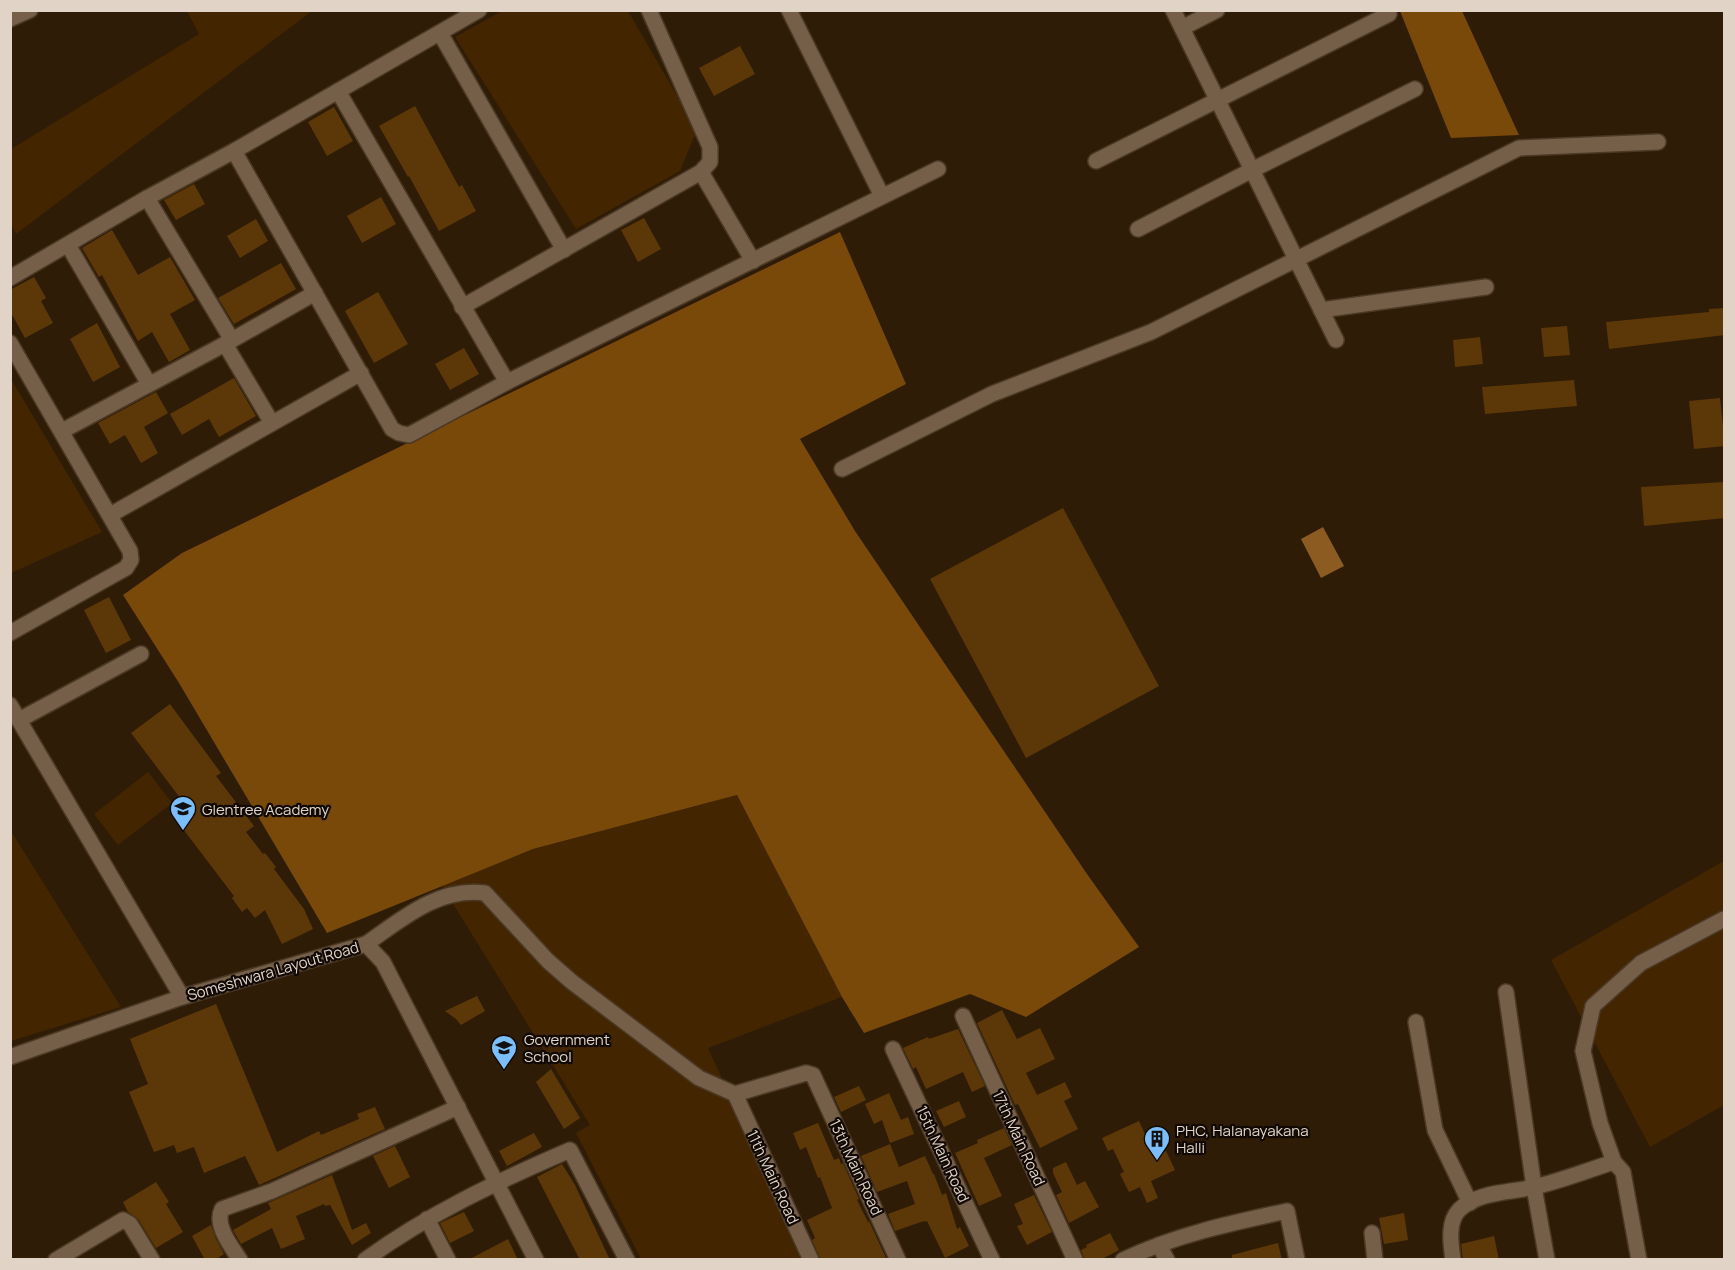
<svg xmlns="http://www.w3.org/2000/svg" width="1735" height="1270" font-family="Manrope,sans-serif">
	<rect width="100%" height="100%" fill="#2f1c06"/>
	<g fill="#432500">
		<polygon points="187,11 312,11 16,234 11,224 11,149 199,34"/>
		<polygon points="502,11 628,11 697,130 680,171 576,229 455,37"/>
		<polygon points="11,379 102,532 11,573 10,573"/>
		<polygon points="148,772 172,803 118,845 94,814"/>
		<polygon points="737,795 842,997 708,1048 805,1259 641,1259 576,1133 590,1125 442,886 533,849"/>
		<polygon points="11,831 121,1007 11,1041 10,1041"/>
		<polygon points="1724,861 1724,1105 1650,1147 1551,960"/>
	</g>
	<g fill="#784908">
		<polygon points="1400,11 1462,11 1519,135 1451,138"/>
		<polygon points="840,232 906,384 800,439 855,531 1087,874 1139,947 1026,1017 970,994 864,1033 842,997 737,795 533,849 327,933 179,683 123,595 182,553"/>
	</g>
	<polygon fill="#8b5b21" points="1323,527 1344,566 1321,578 1301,539"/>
	<g fill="#5c3809">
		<polygon points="740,46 755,74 714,96 699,68"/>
		<polygon points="415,106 459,187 462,185 476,211 439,231 409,176 408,177 379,126"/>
		<polygon points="334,107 353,141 327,156 308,122"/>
		<polygon points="194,184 205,204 176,220 164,200"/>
		<polygon points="381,197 396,224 362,243 347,216"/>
		<polygon points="644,218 661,249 638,262 621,230"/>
		<polygon points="256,219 268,241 240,258 227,236"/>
		<polygon points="112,230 138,275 170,257 195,300 170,314 190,350 169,362 152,332 138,341 102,275 99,277 82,248"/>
		<polygon points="281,263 296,289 234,324 218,298"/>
		<polygon points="34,277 46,298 41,301 53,323 25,338 10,311 10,290"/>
		<polygon points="378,292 408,344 374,363 345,311"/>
		<polygon points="1725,308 1725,335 1609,349 1606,322 1709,312 1709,309"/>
		<polygon points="97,323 120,367 93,382 70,339"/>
		<polygon points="1567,326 1570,355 1544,357 1541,328"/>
		<polygon points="1480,337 1483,364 1455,367 1453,340"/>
		<polygon points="464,348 479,374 450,390 435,364"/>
		<polygon points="234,378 256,416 219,437 209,419 182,435 170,414"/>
		<polygon points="1574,380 1577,406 1485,414 1482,387"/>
		<polygon points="156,392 168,413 144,427 158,453 141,463 125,435 110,444 98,423"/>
		<polygon points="1720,398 1725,446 1694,449 1689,401"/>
		<polygon points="1725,482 1725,518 1644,526 1641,487"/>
		<polygon points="1063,508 1159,686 1026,758 930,579"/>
		<polygon points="109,597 131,640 106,653 84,610"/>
		<polygon points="170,704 221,773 216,776 254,826 246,832 263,854 265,853 276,867 274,869 304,909 313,929 282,944 265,910 255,918 247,908 242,912 232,898 234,896 180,825 183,823 173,811 184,803 131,733"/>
		<polygon points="477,996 485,1011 461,1025 456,1019 445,1011"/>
		<polygon points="216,1004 277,1152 319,1131 321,1135 359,1119 357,1114 375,1107 385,1129 259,1185 245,1156 204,1173 194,1147 177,1153 174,1145 154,1152 129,1092 148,1084 130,1039"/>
		<polygon points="1002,1010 1017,1039 1040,1028 1055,1059 1026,1073 1037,1095 1065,1082 1072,1097 1064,1101 1078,1129 1040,1148 1018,1104 1015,1105 977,1023"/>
		<polygon points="958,1029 985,1086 972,1092 963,1072 926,1089 916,1067 913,1069 903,1048 928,1037 929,1039"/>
		<polygon points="551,1069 580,1118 564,1129 536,1082"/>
		<polygon points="859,1086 866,1100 841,1112 834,1097"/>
		<polygon points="889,1093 901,1120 908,1117 914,1134 890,1143 882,1120 874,1124 865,1104"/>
		<polygon points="959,1101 966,1117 944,1127 936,1111"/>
		<polygon points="1139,1121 1155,1156 1166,1151 1175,1170 1151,1181 1158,1198 1147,1203 1140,1187 1129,1192 1120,1174 1124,1172 1113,1149 1108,1151 1102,1138"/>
		<polygon points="818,1123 834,1160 839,1158 841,1164 843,1163 859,1199 857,1200 868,1222 869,1221 887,1260 821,1260 812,1240 815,1238 807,1220 832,1208 820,1177 818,1178 806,1147 800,1150 793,1133"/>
		<polygon points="1004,1128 1012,1145 984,1158 1002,1196 979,1206 955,1153 978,1143 977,1140"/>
		<polygon points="534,1133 542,1147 507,1166 499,1151"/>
		<polygon points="890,1144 899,1167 925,1156 933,1174 934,1174 942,1195 946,1193 957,1229 960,1227 969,1246 945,1258 927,1221 924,1222 924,1221 895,1231 888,1214 915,1204 907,1181 877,1192 861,1156"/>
		<polygon points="395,1146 410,1177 389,1188 373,1156"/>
		<polygon points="1066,1162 1077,1185 1085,1181 1099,1207 1069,1223 1056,1195 1062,1192 1053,1173 1053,1168"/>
		<polygon points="562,1164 575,1185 610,1260 580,1260 537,1177"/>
		<polygon points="332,1175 352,1230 366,1223 371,1233 352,1245 330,1205 325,1206 324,1204 296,1216 305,1239 281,1249 272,1228 241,1244 233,1230 271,1209 268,1203"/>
		<polygon points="156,1182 169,1202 166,1204 183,1232 156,1248 138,1219 128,1212 123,1202"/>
		<polygon points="1034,1195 1052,1232 1027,1245 1017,1226 1023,1224 1014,1204"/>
		<polygon points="464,1212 474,1231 450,1243 440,1223"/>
		<polygon points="1404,1213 1408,1240 1384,1244 1379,1218"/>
		<polygon points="211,1225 216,1239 224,1254 215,1260 205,1260 192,1236"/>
		<polygon points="1110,1233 1119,1250 1100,1260 1085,1260 1081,1250 1087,1247 1086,1245"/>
		<polygon points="1494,1236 1499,1260 1463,1260 1461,1244"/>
		<polygon points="508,1239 518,1260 468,1260"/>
		<polygon points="1278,1243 1282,1260 1232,1260 1232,1255"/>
	</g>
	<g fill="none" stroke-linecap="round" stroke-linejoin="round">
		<defs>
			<g id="minor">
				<polyline points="789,10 882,196"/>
				<polyline points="1173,10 1336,340"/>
				<polyline points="10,19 30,10"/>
				<polyline points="1182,28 1217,10"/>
				<polyline points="440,33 564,250"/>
				<polyline points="338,91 507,382"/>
				<polyline points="234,151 392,429 399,433 409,435 507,382 938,169"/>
				<polyline points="1096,161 1389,14"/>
				<polyline points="701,172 753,261"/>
				<polyline points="147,198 232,340"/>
				<polyline points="1138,229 1252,170 1415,89"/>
				<polyline points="68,245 149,384"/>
				<polyline points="10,278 147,198 234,151 479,10"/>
				<polyline points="462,307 701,172 710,162 710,147 649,10"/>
				<polyline points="1321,310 1486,287"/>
				<polyline points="10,343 130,551 131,560 126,568 10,633"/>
				<polyline points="225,344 272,423"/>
				<polyline points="62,431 225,344 315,293"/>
				<polyline points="842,469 992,394 1151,332 1519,148 1658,142"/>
				<polyline points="110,515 361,373"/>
				<polyline points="10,705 182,997"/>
				<polyline points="19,720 141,654"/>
				<path d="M366 944C402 919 438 887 485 893L548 961 572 982 699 1078 735 1094 806 1073 813 1075 898 1260"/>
				<polyline points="1506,992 1534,1187 1547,1260"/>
				<polyline points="963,1016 1075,1260"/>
				<polyline points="1416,1022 1435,1130 1470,1203"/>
				<polyline points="893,1049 992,1260"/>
				<polyline points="10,1057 182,997 366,944 383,962 536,1260"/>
				<polyline points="735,1094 811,1260"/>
				<polyline points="427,1219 448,1260"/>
				<polyline points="1372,1233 1375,1260"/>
				<polyline points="1159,1245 1167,1260"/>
				<polyline points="56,1260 123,1220 130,1224 152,1260"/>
				<path d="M240 1260C231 1246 214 1225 222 1209L272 1191 458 1107"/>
				<path d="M365 1260C428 1214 498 1181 570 1150L627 1260"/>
				<path d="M1123 1260C1175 1235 1231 1223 1287 1211L1297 1260"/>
				<path d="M1453 1260C1451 1244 1447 1223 1459 1210 1479 1191 1509 1193 1534 1187 1561 1181 1588 1170 1614 1162"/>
				<polyline points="1639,1260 1623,1172 1614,1162 1600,1123 1583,1051 1593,1006 1641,963 1724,919"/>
			</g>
		</defs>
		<use href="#minor" stroke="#4b3925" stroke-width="18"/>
		<use href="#minor" stroke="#755f49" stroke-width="15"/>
	</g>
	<defs>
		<symbol id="school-pin" viewBox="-11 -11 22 30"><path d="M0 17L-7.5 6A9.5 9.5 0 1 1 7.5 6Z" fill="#7cbef9" stroke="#100802"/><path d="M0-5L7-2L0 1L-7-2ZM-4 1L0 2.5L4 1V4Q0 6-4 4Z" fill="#111"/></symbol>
		<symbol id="building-pin" viewBox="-11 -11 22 30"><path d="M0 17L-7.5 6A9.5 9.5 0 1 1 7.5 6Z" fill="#7cbef9" stroke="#100802"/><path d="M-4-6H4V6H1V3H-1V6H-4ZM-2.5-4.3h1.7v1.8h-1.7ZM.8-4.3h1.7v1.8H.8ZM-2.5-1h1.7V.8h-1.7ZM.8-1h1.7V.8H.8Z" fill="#111"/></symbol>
	</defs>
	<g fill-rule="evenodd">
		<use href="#school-pin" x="168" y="794" width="30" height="40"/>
		<use href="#school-pin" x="489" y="1033" width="30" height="40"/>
		<use href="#building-pin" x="1142" y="1124" width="30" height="40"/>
	</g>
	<g text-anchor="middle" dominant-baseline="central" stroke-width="4.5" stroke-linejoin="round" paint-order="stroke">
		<g font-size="15" fill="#e1d4c7" stroke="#100802" text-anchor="start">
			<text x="202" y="809">Glentree Academy</text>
			<text x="524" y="1039">Government<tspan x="524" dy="17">School</tspan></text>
			<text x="1176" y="1130">PHC, Halanayakana<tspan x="1176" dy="17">Halli</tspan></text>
		</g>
		<g font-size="15" fill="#e1d4c7" stroke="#100802">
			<text transform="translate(273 971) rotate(-16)">Someshwara Layout Road</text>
			<text transform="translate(1019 1138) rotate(65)">17th Main Road</text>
			<text transform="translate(943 1154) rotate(65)">15th Main Road</text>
			<text transform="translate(856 1167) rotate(65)">13th Main Road</text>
			<text transform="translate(773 1177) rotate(65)">11th Main Road</text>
		</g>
	</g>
	<rect width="1735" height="1270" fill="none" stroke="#e1d4c7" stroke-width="24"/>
</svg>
